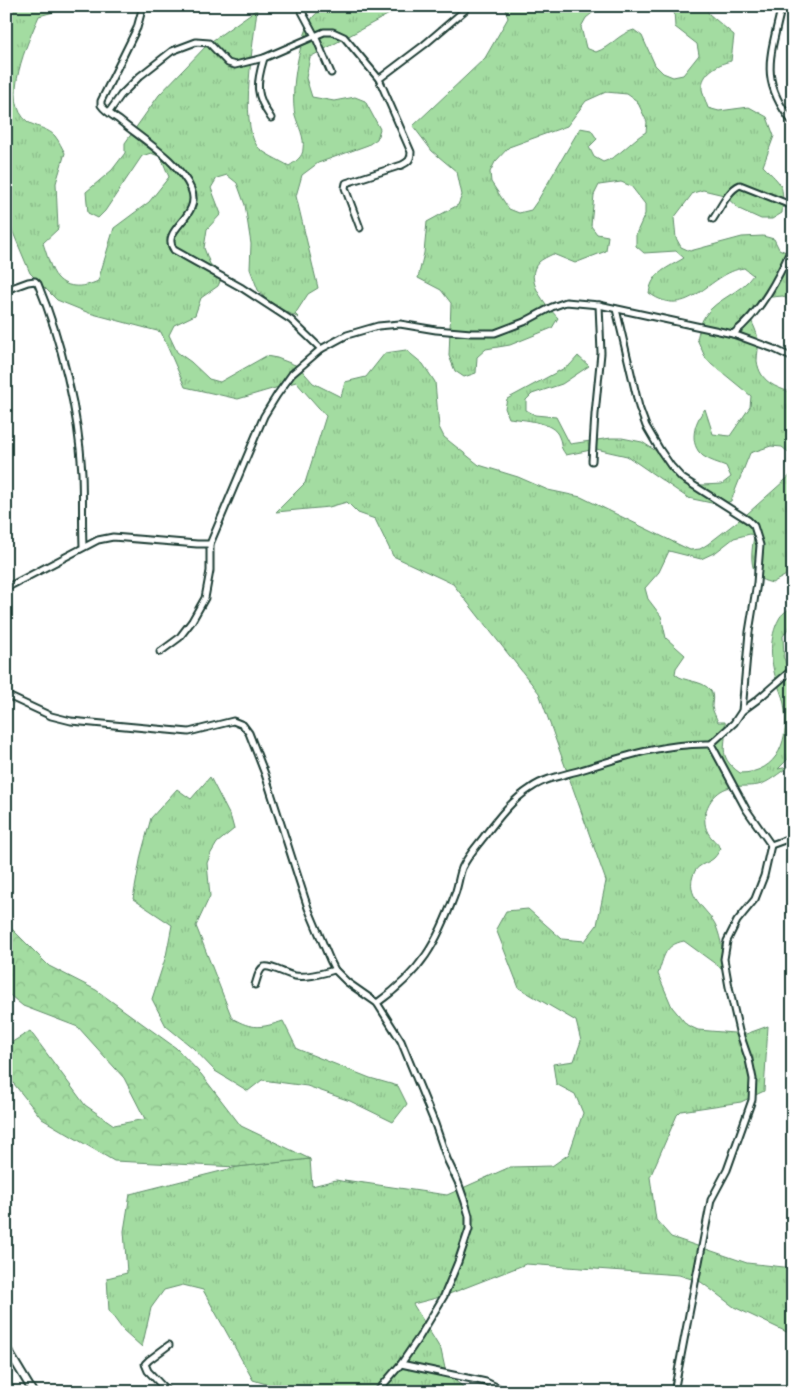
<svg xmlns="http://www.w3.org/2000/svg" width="799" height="1398" font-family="'Shantell Sans',sans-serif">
	<defs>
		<pattern id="grass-tufts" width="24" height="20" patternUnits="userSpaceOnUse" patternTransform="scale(1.25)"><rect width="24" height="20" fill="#a3dca1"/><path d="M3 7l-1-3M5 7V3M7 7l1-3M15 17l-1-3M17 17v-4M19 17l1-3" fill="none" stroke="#8cbe8b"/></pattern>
		<pattern id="forest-crowns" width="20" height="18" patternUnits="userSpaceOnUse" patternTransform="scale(1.25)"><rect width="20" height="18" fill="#a3dca1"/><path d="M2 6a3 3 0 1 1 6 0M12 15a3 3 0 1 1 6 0" fill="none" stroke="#8cbe8b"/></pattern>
	</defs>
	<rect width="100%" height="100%" fill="#fff"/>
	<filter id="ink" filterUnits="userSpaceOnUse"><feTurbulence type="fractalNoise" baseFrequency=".02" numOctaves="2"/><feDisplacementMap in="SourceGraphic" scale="10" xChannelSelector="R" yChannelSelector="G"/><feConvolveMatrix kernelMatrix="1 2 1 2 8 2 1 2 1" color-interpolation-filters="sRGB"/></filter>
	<g filter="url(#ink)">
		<g fill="url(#grass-tufts)" stroke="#618c6a" fill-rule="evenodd">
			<path d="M6 6H75L39 16C28 42 0 101 28 122 36 127 49 129 55 136 59 141 62 148 65 153L56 183 58 229 43 243C46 252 51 271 57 277 68 290 85 287 98 281L114 228 149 202 169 177 161 157 151 153 142 156 105 211 98 218 88 213 86 192 112 170 125 153V143L159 95 209 43 257 9C254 40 239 122 257 146 262 153 281 161 289 166 295 162 303 157 303 149 305 137 298 126 295 115 290 91 299 38 313 17 316 13 321 10 324 6H404L310 57 306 78 312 97 334 101 355 97 365 101 380 129 377 139 368 145 318 163 302 175 296 196 318 288 308 294 295 314 299 318 269 303 258 290 250 269 251 244 245 205 237 183 227 175 217 178 211 188 221 214 207 229 204 248 210 264 223 275 218 286 201 298 195 315 174 325 169 335 177 352 191 362 209 379 220 382 266 356 277 358 298 366 313 383 341 397 345 382 366 377 385 353 406 350 423 364 435 382 439 427 444 437 479 465 518 477 548 490 581 497 690 550 700 549 708 544 747 514 793 473V575L790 573 772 583C769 582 764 581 761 579 748 570 752 549 754 536L750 534 734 538 716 552 701 559 669 551 659 572 645 588 648 599 661 616 666 638 685 655 676 668 675 674C685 683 702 679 711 691 714 696 712 702 712 707 713 712 716 717 718 722H725C728 746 715 755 740 773 779 773 790 738 784 704 783 696 778 687 776 679 770 660 769 637 779 619 781 614 788 610 793 606V625L790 626 783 636 784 658 793 682 792 755 778 769 788 767C779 773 768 783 758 785 748 787 737 785 727 788 710 794 699 816 708 833 711 838 717 843 721 848 719 851 717 855 714 858 709 863 699 864 695 871 682 897 709 909 716 926 721 939 725 956 721 968L684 941C664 945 664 957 658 974L672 1007 687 1025 698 1030 746 1034 768 1026 764 1091 741 1102 681 1111 677 1115 650 1177 656 1220 671 1237 747 1263 793 1268V1335L734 1307 701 1282 679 1275 526 1264 444 1296 413 1304 441 1350 446 1373 462 1386 464 1392H292L253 1380 203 1290 183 1285 164 1290 151 1308 142 1347 123 1330 109 1311 107 1278 127 1273 124 1231 130 1194 237 1167 310 1159 312 1186 336 1180 356 1184 344 1180 447 1195 510 1167 552 1166 569 1154 583 1113 575 1094 556 1084 553 1064 574 1061 581 1041 576 1021 519 988 496 929 506 911 528 909 562 939 585 941 597 925 606 881 539 693 453 584 393 556 375 519 358 513 347 502 329 507 276 512 305 483 326 416 296 382 238 399 185 387 161 332 89 313 57 300 30 273 12 230 6 207Z"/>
			<path d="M504 6H601L586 18 581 27 586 48 596 52C611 47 618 34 634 30L642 36 655 65 663 73 673 77 683 75 699 55 697 44 675 27 674 11 675 6H705L709 14 734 35 731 61C718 64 701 73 702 89 703 95 706 102 708 108L719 111 749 107 767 117 774 136 763 166C783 186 784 184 782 213L772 219H761L739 209 724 195 703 190 693 193 674 218 676 238 681 247 690 251 742 237 763 236 774 239 779 249 793 255V304L783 296 761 298 749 315C752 323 758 333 758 341 759 348 757 354 757 361 760 382 775 387 793 393V456L782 447 771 446 750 453 731 501 721 505 688 498 627 456 596 449 566 455C558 444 563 446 559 437 554 421 523 420 509 418L505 408 507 399 570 365 578 356 589 366 562 384 532 394 526 400V410L535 415 556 417 570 444 611 438H622L642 442 664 456 682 478 702 485 722 484 731 477 726 466C719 463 710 461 703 456 688 444 694 422 705 409L713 434 730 436 750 407 751 396 706 359 697 339C699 332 700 323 705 316 717 298 741 293 753 275L744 268C708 273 689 322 649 293 652 272 668 268 684 258L676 251 644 253 636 246V234L645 214V204L631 186 621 182 599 185 594 195 591 226 597 234 608 236 606 251 575 263 553 254C549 256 542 259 539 262 522 279 547 306 558 318L552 328 510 345 486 349 477 357 476 373 464 377 455 371 449 356 451 303 441 290 418 278 424 253 427 222 458 205 462 195 457 172 432 151 413 126 485 58 508 18ZM606 92 627 94 637 101 647 122 646 132C630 141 620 157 603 162L594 157 589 147 597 139 591 130 580 128 538 200 531 210 519 213 509 209 491 182 490 172 495 162 509 147 567 126 586 101Z"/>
			<path d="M210 777 231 818 234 829 217 843 211 853 207 863 210 896 196 926 232 1018C252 1030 262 1028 283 1021L297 1049 370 1078 398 1086 407 1104 393 1122 350 1101 307 1086 262 1080 248 1091 215 1071 193 1048 166 1026 152 999 166 956 172 925 133 899 141 855 151 818 177 789 191 799Z"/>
		</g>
		<polygon fill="url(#forest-crowns)" stroke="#618c6a" points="6,923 49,966 96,990 176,1048 201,1074 241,1126 310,1159 237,1167 114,1161 42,1119 6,1074 6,1046 30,1031 85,1105 114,1125 145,1119 124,1078 78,1027 23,1006 6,992"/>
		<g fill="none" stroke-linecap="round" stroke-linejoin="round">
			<defs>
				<g id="minor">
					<path d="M143 6 137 28 101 101V105C105 111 113 116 119 120 143 140 179 161 191 189 203 217 159 229 174 250L242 288 291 320 321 349"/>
					<polyline points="299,6 315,36 331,73"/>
					<path d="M781 9C770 58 759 80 793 123"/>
					<polyline points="379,79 424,45 465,10"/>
					<polyline points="109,112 121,95 140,76 172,51 196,42 209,43 228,63 235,65 264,58"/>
					<path d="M271 118C255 95 256 84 264 58L324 32H333L344 37 379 79 411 152C411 160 408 162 402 165L346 183 345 188 360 228"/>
					<path d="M713 219C720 209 728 190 740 185L793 206"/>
					<path d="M6 290 28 282 35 281 38 284C61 339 79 414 82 473 83 498 82 522 83 546"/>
					<polyline points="616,309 639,407 646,426 660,450 671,466 682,478 748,520 754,526 760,545 757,583 749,632 742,711 734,723 711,744"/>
					<path d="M733 334C761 312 779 277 793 245"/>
					<polyline points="592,461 595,414 601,353 599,305"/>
					<polyline points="6,588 98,540 113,537 197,544 210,544 264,416 277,395 292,374 321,349 347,335 378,326 400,324 436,330 471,333 495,333 524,322 552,307 566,302 599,305 733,334 774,349 793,358"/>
					<polyline points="160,652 179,638 192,621 205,598 210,571 210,544"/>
					<polyline points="6,695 51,716 71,721 189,732 233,721 243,725 249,733 265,774 308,908 330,960 335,970 347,982 377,1003 401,1041 435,1124 447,1159 458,1182 465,1202 469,1216 469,1229 458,1262 444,1296 420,1336 401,1364 377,1392"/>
					<polyline points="742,711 757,700 793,669"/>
					<path d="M255 985C257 979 259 969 264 967 271 965 287 975 295 976 308 978 323 973 335 970"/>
					<path d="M377 1003C421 972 437 943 455 894 458 886 459 876 462 868 468 855 478 845 486 834 499 817 512 800 531 788 545 778 564 775 581 770 625 756 664 743 711 744L746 809 771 845 793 837"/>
					<polyline points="401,1364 486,1382 507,1392"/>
					<polyline points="168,1392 148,1371 145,1364 149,1360 169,1345"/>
					<polyline points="674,1392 711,1200 727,1170 752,1100 753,1079 749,1060 739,1031 729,987 724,959 727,941 737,921 755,899 764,876 771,845"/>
				</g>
				<g id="tertiary">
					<polyline points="774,6 793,12"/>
					<polyline points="6,1347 33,1392"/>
				</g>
			</defs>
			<use href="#minor" stroke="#1f3d34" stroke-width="9"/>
			<use href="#tertiary" stroke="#1f3d34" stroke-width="10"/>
			<use href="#minor" stroke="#fff" stroke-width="5"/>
			<use href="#tertiary" stroke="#fff" stroke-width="6"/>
		</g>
	</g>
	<rect width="799" height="1398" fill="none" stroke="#fff" stroke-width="25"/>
	<rect x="12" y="12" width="774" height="1373" fill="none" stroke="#1f3d34" stroke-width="2" filter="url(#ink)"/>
</svg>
